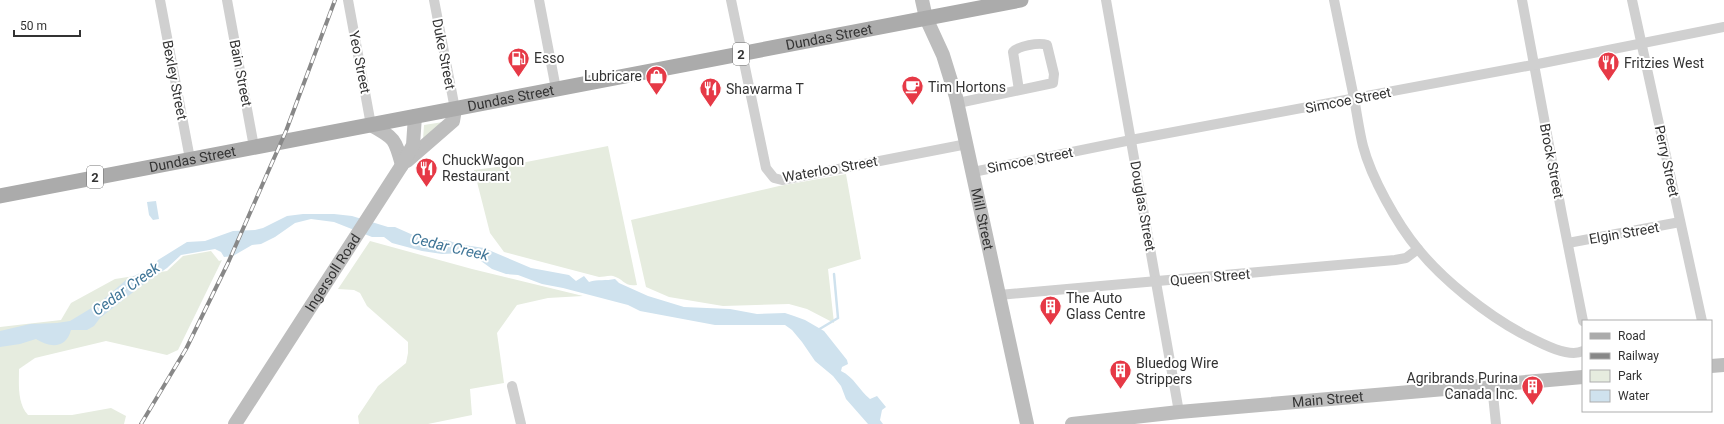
<svg xmlns="http://www.w3.org/2000/svg" width="1724" height="424" font-family="Roboto,sans-serif">
	<rect width="100%" height="100%" fill="#fff"/>
	<g fill="#e6ecdf">
		<polygon points="443,122 423,140 424,125"/>
		<path d="M608 146 637 285C624 287 624 279 613 276 609 275 603 277 599 277L504 252 490 233 474 170 511 165Z"/>
		<polygon points="846,174 861,259 828,269 834,323 807,309 789,304 723,306 669,297 646,287 631,220 779,186"/>
		<polygon points="370,241 472,269 583,296 548,298 517,305 497,333 504,383 470,389 472,415 428,424 359,424 358,416 378,386 406,363 408,353 408,342 367,306 360,293 354,290 338,289"/>
		<path d="M211 251 219 261 222 260 178 350 167 355 106 341 35 358 19 369C19 383 17 403 28 415H72L111 408 126 416 124 424H0V327L61 320 71 303 115 279 167 271 183 256Z"/>
	</g>
	<g fill="#cfe2ee">
		<polygon points="156,201 159,219 153,220 149,215 147,202"/>
		<path d="M303 214H334L352 216 388 227H395L413 235 437 240H447L458 244 484 248 531 268 569 275 576 281 584 276 589 282C598 279 606 281 615 279L619 283 648 296 684 307 730 309 757 314 785 313 794 316 805 320 824 331 847 360 848 364 842 367 841 371C854 377 859 390 870 399L877 396 886 407 882 410 880 420 883 424H868L846 399 841 386 833 376 815 361 802 342 792 330 785 325H715L640 311 628 305 563 288 542 284 518 275 506 274 492 269 474 256 464 253 442 254 422 251 392 243 384 237H372L334 222 311 219 295 223 275 237 261 244 252 245 233 256 224 257 221 252 215 249 181 255 167 268 141 286 100 318 94 326 87 330H71C66 349 50 348 36 339L20 344 0 347V331L30 324 57 323 70 321 98 304 126 280 152 267 158 260 187 242 205 241 233 231 255 230 263 228 287 216Z"/>
	</g>
	<g fill="none" stroke-linecap="round" stroke-linejoin="round">
		<polyline stroke="#cfe2ee" stroke-width="2.5" points="818,330 838,318 834,274"/>
		<g stroke="#d0d0d0" stroke-width="10">
			<polyline points="160,0 190,159"/>
			<polyline points="227,0 254,147"/>
			<polyline points="348,0 371,125"/>
			<polyline points="434,0 455,109"/>
			<polyline points="539,0 556,89"/>
			<polyline points="731,0 766,168 774,178 782,180 967,144"/>
			<polyline points="1106,0 1179,412"/>
			<path d="M1334 0C1341 33 1347 65 1354 98 1357 114 1359 130 1363 146 1371 177 1397 224 1418 249 1443 280 1486 314 1521 333 1535 340 1567 359 1583 351"/>
			<polyline points="1522,0 1562,215 1583,321"/>
			<polyline points="1632,0 1702,321"/>
			<path d="M958 103 1053 83 1054 74 1047 45C1039 42 1018 46 1013 52L1019 90"/>
			<polyline points="973,172 1131,140 1543,63 1724,27"/>
			<polyline points="1568,243 1680,222"/>
			<polyline points="999,295 1395,260 1406,258 1418,249"/>
			<polyline points="1492,385 1496,424"/>
			<polyline points="512,386 521,424"/>
		</g>
		<g stroke="#bdbdbd" stroke-width="14">
			<path id="s1" d="M922 0 926 18 943 55 956 97 1027 424"/>
			<path d="M371 125C395 138 395 139 402 165"/>
			<polyline points="407,161 453,121 455,109"/>
			<polyline points="1711,366 1724,365"/>
			<path id="s2" d="M235 424 402 165 413 145 415 116"/>
			<path id="s3" d="M1072 424 1179 412 1583 377"/>
		</g>
		<path stroke="#ababab" stroke-width="15" id="s4" d="M0 196 1021 0"/>
		<defs>
			<polyline id="rail" points="141,424 186,349 228,263 286,131 335,0"/>
		</defs>
		<use href="#rail" stroke="#888" stroke-width="4"/>
		<use href="#rail" stroke="#fff" stroke-width="2.5" stroke-dasharray="8" stroke-linecap="butt"/>
	</g>
	<defs>
		<symbol id="fuel-pin" viewBox="-11 -11 22 30"><path d="M0 17L-7.5 6A9.5 9.5 0 1 1 7.5 6Z" fill="#e63946" stroke="#fff"/><path d="M-5.5-6h7V0h2V4h1.3V-2.5L3-4.5l.8-.8L6-3V5H2.5V1h-1V6h-7ZM-4.2-4.7v3.2H.2V-4.7Z" fill="#fff"/></symbol>
		<symbol id="restaurant-pin" viewBox="-11 -11 22 30"><path d="M0 17L-7.5 6A9.5 9.5 0 1 1 7.5 6Z" fill="#e63946" stroke="#fff"/><path d="M-5-6h1v4h1v-4h1v4h1v-4h1v5L-1.5 .5V6h-2V.5L-5-1ZM5-6V6H3V1.5H1.5Q1.5-4 5-6Z" fill="#fff"/></symbol>
		<symbol id="shop-pin" viewBox="-11 -11 22 30"><path d="M0 17L-7.5 6A9.5 9.5 0 1 1 7.5 6Z" fill="#e63946" stroke="#fff"/><path d="M-5-2.5h2.3a2.7 3.5 0 0 1 5.4 0H5L5.5 6h-11ZM-1.5-2.5h3a1.5 2.3 0 0 0-3 0Z" fill="#fff"/></symbol>
		<symbol id="cafe-pin" viewBox="-11 -11 22 30"><path d="M0 17L-7.5 6A9.5 9.5 0 1 1 7.5 6Z" fill="#e63946" stroke="#fff"/><path d="M-5.5-4.5H6V0H3Q3 3.5 0 3.5H-2.5Q-5.5 3.5-5.5 0ZM3-3.2v2h1.7v-2ZM-6 4.5H4V6H-6Z" fill="#fff"/></symbol>
		<symbol id="building-pin" viewBox="-11 -11 22 30"><path d="M0 17L-7.5 6A9.5 9.5 0 1 1 7.5 6Z" fill="#e63946" stroke="#fff"/><path d="M-4-6H4V6H1V3H-1V6H-4ZM-2.5-4.3h1.7v1.8h-1.7ZM.8-4.3h1.7v1.8H.8ZM-2.5-1h1.7V.8h-1.7ZM.8-1h1.7V.8H.8Z" fill="#fff"/></symbol>
	</defs>
	<g fill-rule="evenodd">
		<use href="#fuel-pin" x="506" y="46" width="25" height="34"/>
		<use href="#restaurant-pin" x="1596" y="50" width="25" height="34"/>
		<use href="#shop-pin" x="644" y="64" width="25" height="34"/>
		<use href="#cafe-pin" x="900" y="74" width="25" height="34"/>
		<use href="#restaurant-pin" x="698" y="76" width="25" height="34"/>
		<use href="#restaurant-pin" x="414" y="156" width="25" height="34"/>
		<use href="#building-pin" x="1038" y="294" width="25" height="34"/>
		<use href="#building-pin" x="1108" y="358" width="25" height="34"/>
		<use href="#building-pin" x="1520" y="374" width="25" height="34"/>
	</g>
	<g text-anchor="middle" dominant-baseline="central" stroke-width="4" stroke-linejoin="round" paint-order="stroke">
		<g fill="#fff" stroke="#707070" stroke-width="1">
			<rect x="733" y="43" width="16" height="22" rx="3"/>
			<rect x="87" y="166" width="16" height="22" rx="3"/>
		</g>
		<g font-size="13" font-weight="bold" fill="#333">
			<text x="741" y="54">2</text>
			<text x="95" y="177">2</text>
		</g>
		<g font-size="14" fill="#333" stroke="#fff">
			<text stroke="none"><textPath href="#s4" startOffset="844">Dundas Street</textPath></text>
			<text transform="translate(444 54) rotate(79)">Duke Street</text>
			<text transform="translate(360 62) rotate(79)">Yeo Street</text>
			<text transform="translate(241 73) rotate(79)">Bain Street</text>
			<text transform="translate(175 80) rotate(79)">Bexley Street</text>
			<text stroke="none"><textPath href="#s4" startOffset="520">Dundas Street</textPath></text>
			<text transform="translate(1348 100) rotate(-11)">Simcoe Street</text>
			<text stroke="none"><textPath href="#s4" startOffset="196">Dundas Street</textPath></text>
			<text transform="translate(1030 160) rotate(-11)">Simcoe Street</text>
			<text transform="translate(1552 161) rotate(79)">Brock Street</text>
			<text transform="translate(1667 161) rotate(78)">Perry Street</text>
			<text transform="translate(830 169) rotate(-10)">Waterloo Street</text>
			<text transform="translate(1143 206) rotate(80)">Douglas Street</text>
			<text stroke="none"><textPath href="#s1" startOffset="228">Mill Street</textPath></text>
			<text transform="translate(1624 233) rotate(-10)">Elgin Street</text>
			<text stroke="none"><textPath href="#s2" startOffset="180">Ingersoll Road</textPath></text>
			<text transform="translate(1210 277) rotate(-5)">Queen Street</text>
			<text stroke="none"><textPath href="#s3" startOffset="257">Main Street</textPath></text>
		</g>
		<g font-size="14" fill="#333" stroke="#fff" text-anchor="start">
			<text x="534" y="58">Esso</text>
			<text x="1624" y="63">Fritzies West</text>
			<text x="642" y="76" text-anchor="end">Lubricare</text>
			<text x="928" y="87">Tim Hortons</text>
			<text x="726" y="89">Shawarma T</text>
			<text x="442" y="160">ChuckWagon<tspan x="442" dy="16">Restaurant</tspan></text>
			<text x="1066" y="298">The Auto<tspan x="1066" dy="16">Glass Centre</tspan></text>
			<text x="1136" y="363">Bluedog Wire<tspan x="1136" dy="16">Strippers</tspan></text>
			<text x="1518" y="378" text-anchor="end">Agribrands Purina<tspan x="1518" dy="16">Canada Inc.</tspan></text>
		</g>
		<g font-size="15" font-style="italic" fill="#3f7597" stroke="#fff">
			<text transform="translate(450 247) rotate(13)">Cedar Creek</text>
			<text transform="translate(126 289) rotate(-36)">Cedar Creek</text>
		</g>
	</g>
	<rect x="1582" y="320" width="130" height="92" fill="#ffffff" stroke="#adadad"/>
	<rect x="1590" y="333" width="20" height="6" fill="#ababab" stroke="#adadad"/>
	<text x="1618" y="340" font-size="12" fill="#333333">Road</text>
	<rect x="1590" y="353" width="20" height="6" fill="#888888" stroke="#adadad"/>
	<text x="1618" y="360" font-size="12" fill="#333333">Railway</text>
	<rect x="1590" y="370" width="20" height="12" fill="#e6ecdf" stroke="#adadad"/>
	<text x="1618" y="380" font-size="12" fill="#333333">Park</text>
	<rect x="1590" y="390" width="20" height="12" fill="#cfe2ee" stroke="#adadad"/>
	<text x="1618" y="400" font-size="12" fill="#333333">Water</text>
	<path d="M14 30v6h66v-6" fill="none" stroke="#333333" stroke-width="2"/>
	<text x="20" y="30" font-size="12" fill="#333333" stroke="#ffffff" stroke-width="3" paint-order="stroke">50 m</text>
</svg>
